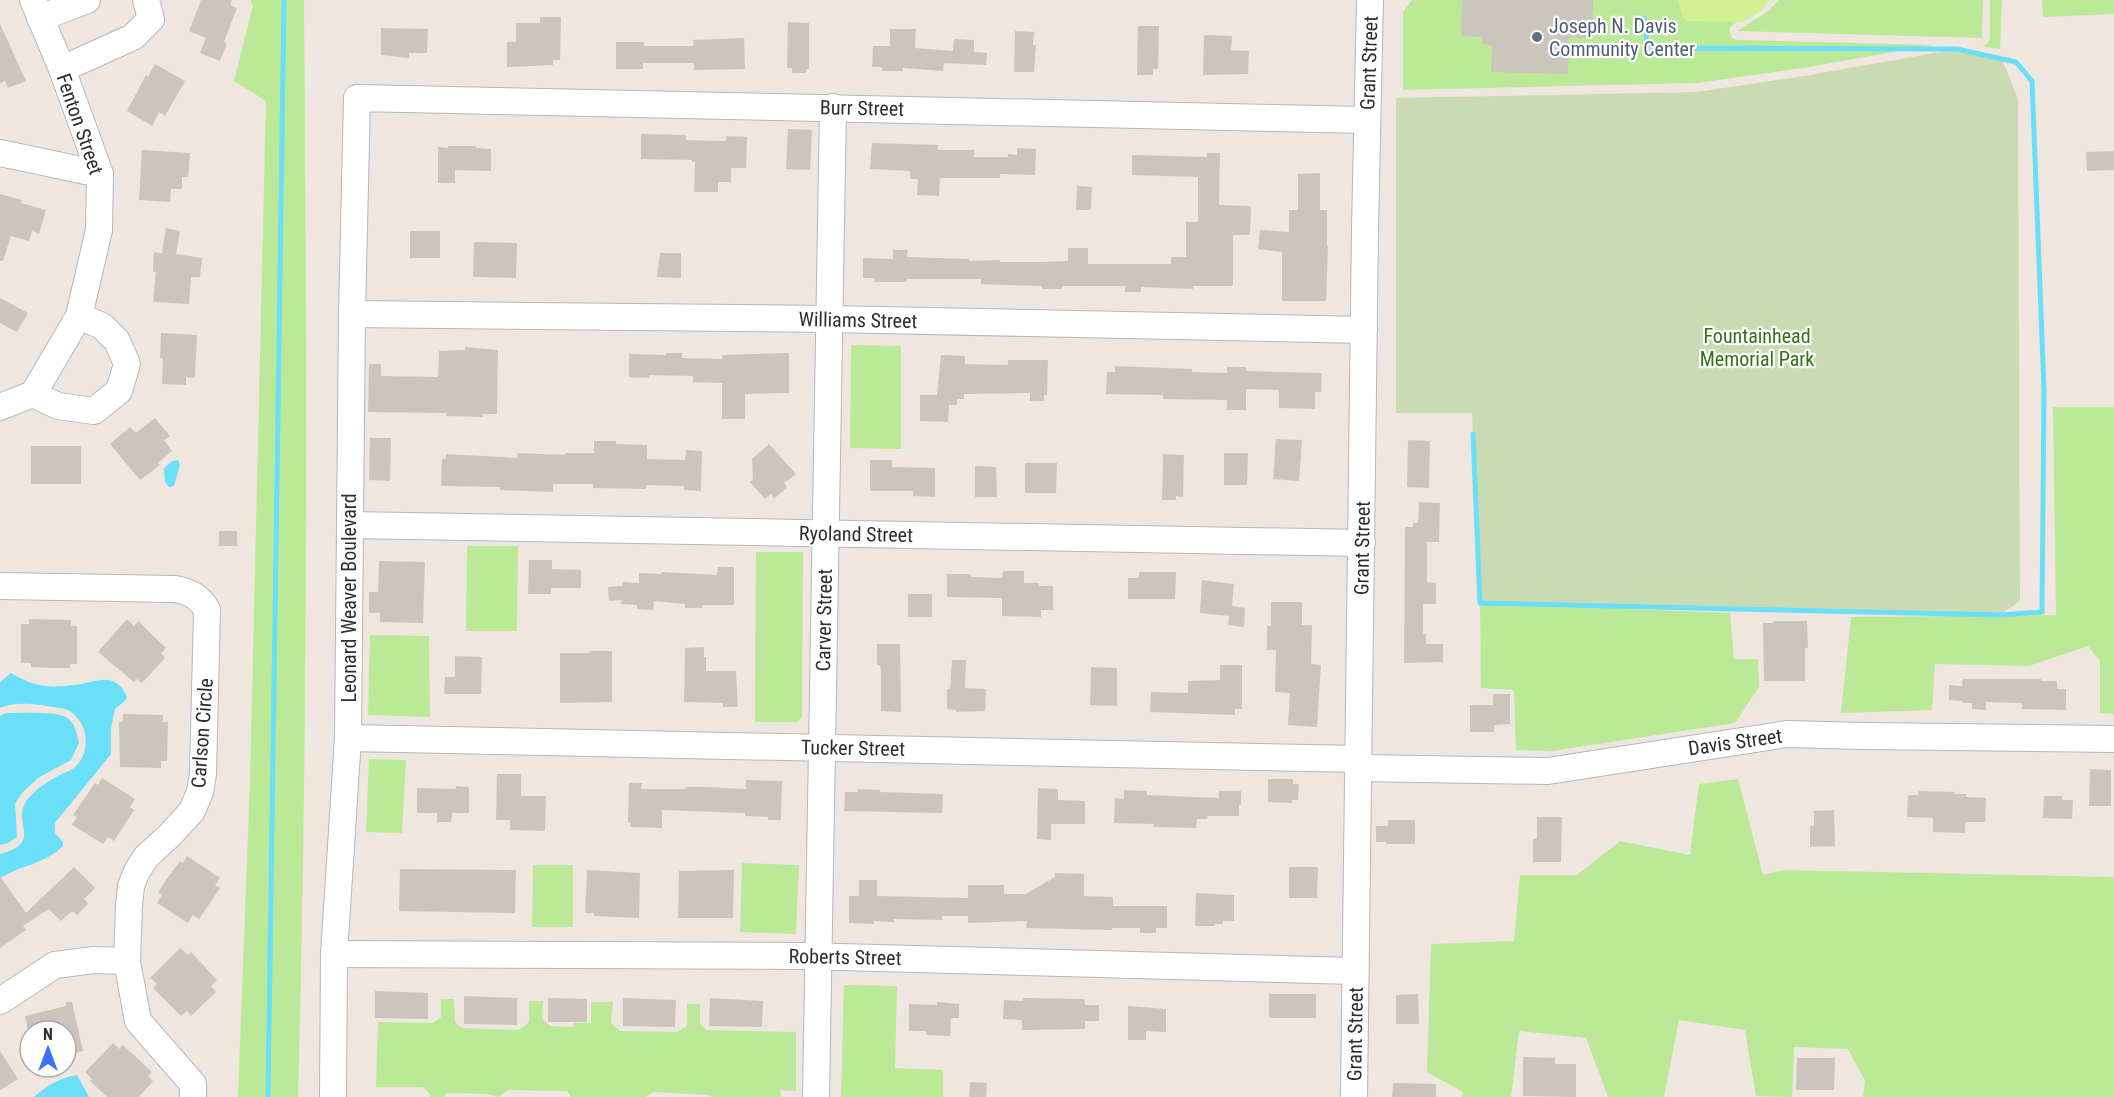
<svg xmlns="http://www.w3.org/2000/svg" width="2114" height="1097" font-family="'Roboto Condensed',sans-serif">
	<rect width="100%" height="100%" fill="#efe7df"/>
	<g fill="#bbe998">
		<path d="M250 0H304C307 366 308 731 298 1097H238L250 782 266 101 234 81 253 6Z"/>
		<polygon points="1412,0 1684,0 1763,5 1731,26 1729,31 1732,38 1737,40 1933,45 1803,68 1697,83 1403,90 1403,12"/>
		<polygon points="1779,0 1983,0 1982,38 1737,31 1767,12"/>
		<polygon points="1990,0 2002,0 2000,49 1983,46 1988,43 1990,38"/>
		<polygon points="2042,0 2114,0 2114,14 2043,17"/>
		<polygon points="851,345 901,346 901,449 850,448"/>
		<polygon points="2053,407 2114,407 2114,714 2100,713 2100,661 2088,646 2029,666 1935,664 1932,710 1841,713 1851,617 2056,615"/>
		<polygon points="467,546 518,546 517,631 466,631"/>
		<polygon points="756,552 803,552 802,717 798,722 755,722"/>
		<polygon points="1480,603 1730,613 1734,659 1758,659 1759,687 1735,723 1552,751 1516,750 1514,690 1481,688"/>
		<polygon points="370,635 429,636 430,717 368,715"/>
		<polygon points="369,759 406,760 402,833 366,832"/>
		<polygon points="1738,779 1763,875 1783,870 2114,877 2114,1097 1863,1097 1865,1081 1848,1049 1794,1047 1792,1097 1756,1096 1745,1030 1679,1020 1664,1097 1608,1097 1586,1038 1519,1031 1511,1097 1462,1097 1463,1092 1427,1072 1431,944 1514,941 1520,875 1577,875 1620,841 1690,855 1699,784"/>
		<polygon points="742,863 799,865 796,934 740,932"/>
		<polygon points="533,865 573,865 573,927 532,927"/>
		<polygon points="844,985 897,986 895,1068 943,1070 943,1097 841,1097"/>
		<polygon points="441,999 454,999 455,1022 462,1028 519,1030 529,1022 529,1001 543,1001 542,1019 550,1026 573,1027 574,1023 591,1023 591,1002 613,1002 611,1023 620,1031 677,1032 687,1026 687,1004 700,1004 700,1024 707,1030 796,1032 796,1091 780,1090 781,1097 712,1097 709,1095 654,1092 645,1097 571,1097 567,1091 509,1090 498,1097 487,1094 445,1093 444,1097 430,1097 430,1094 423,1087 376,1087 378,1022 433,1023 441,1017"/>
	</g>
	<polygon fill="#cadbb4" points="1957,49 2002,59 2018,99 2020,601 2000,615 1480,603 1472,413 1396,413 1396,98 1697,92 1804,76"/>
	<polygon fill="#d2f193" points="1678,0 1770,0 1762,10 1743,22 1687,21 1682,16"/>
	<g fill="#6bdff8">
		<polygon points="178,460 180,465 174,486 169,487 165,482 164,468 172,461"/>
		<path d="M11 673C22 679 33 685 46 686 55 687 66 686 74 685 95 683 115 669 127 697L125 701 115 709 111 729V754L55 823V833L63 842V846C45 864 21 865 0 878V854C45 842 10 823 27 800 36 788 50 780 64 773 68 771 73 770 76 766 86 757 88 740 83 727 78 717 71 709 60 708 42 705 17 700 0 708V682Z"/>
		<path d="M6 713C20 713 54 711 66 717 75 722 77 734 79 743L71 760 38 778 22 793 15 804 17 837 8 843 0 845V716Z"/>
		<path d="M77 1075 89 1097H34C47 1085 60 1078 77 1075Z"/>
	</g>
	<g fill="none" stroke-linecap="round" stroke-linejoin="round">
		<g stroke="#6bdff8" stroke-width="5">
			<polyline points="1473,434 1480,603 2000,615 2042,612 2044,390 2032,81 2016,62 1957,49 1669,48 1647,46 1644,18"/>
			<polyline points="268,1097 284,0"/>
		</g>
	</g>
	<g fill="#cbc5bd">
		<polygon points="201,0 232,0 230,5 237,8 224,42 227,43 220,61 200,53 206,38 189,31"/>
		<polygon points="1462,0 1593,0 1592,38 1569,37 1568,74 1491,72 1492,45 1482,44 1482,37 1461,36"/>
		<polygon points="540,17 561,17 560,60 553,60 553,65 507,67 507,42 516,42 516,23 540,23"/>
		<polygon points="788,22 809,23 809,69 806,69 806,73 792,73 792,68 787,68"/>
		<polygon points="0,24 26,81 8,88 5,81 0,83"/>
		<polygon points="1138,26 1159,26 1158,69 1153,69 1153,75 1137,75"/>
		<polygon points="381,28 428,29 427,53 409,53 409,58 381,55"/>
		<polygon points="890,29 916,29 915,48 953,51 954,39 974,40 974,52 987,53 986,65 944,63 943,71 903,68 903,71 882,71 882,67 872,67 873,46 890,46"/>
		<polygon points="1015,31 1034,32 1033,45 1036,45 1034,72 1014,72"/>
		<polygon points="1204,35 1232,36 1231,50 1249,51 1248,74 1203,75"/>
		<polygon points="744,38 745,69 694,70 694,63 643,63 643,69 616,69 616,42 644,42 644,46 694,46 693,40"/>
		<polygon points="155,64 185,81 165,116 159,112 152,126 127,111 146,75 148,77"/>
		<polygon points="788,129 812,130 810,170 786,169"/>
		<polygon points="641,134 686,135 686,140 718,141 726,141 726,136 747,137 746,168 731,168 731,182 718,182 718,192 694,192 695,162 692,162 692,160 641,159"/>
		<polygon points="872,143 938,145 938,150 974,150 974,157 1008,157 1008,154 1017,155 1017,148 1036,149 1035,175 1000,174 1000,178 940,178 939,196 917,195 918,179 910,179 910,171 870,169"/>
		<polygon points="448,146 476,146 476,148 491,149 491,171 455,170 455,183 438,183 438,147 448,148"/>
		<polygon points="142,150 190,153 188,177 182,177 182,189 171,189 170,202 139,200"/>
		<polygon points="2114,151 2114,170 2087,171 2086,152"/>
		<polygon points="1207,153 1220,153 1219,205 1251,206 1250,235 1233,235 1233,285 1231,286 1193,286 1193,289 1141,287 1141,292 1125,292 1125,286 1062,286 1062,289 1042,289 1042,286 981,284 981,279 907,279 907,282 875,282 875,278 863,278 863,258 893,259 893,250 908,250 907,257 969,259 969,261 1000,260 1000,262 1043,262 1068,261 1068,248 1088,248 1088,264 1171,264 1171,257 1186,257 1186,222 1198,222 1198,177 1132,175 1132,155 1207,157"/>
		<polygon points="1320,173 1320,210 1327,210 1327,246 1328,246 1326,301 1282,301 1282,252 1258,249 1260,230 1289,232 1289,210 1298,210 1298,174"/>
		<polygon points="1077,186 1092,187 1091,210 1076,210"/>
		<polygon points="0,194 22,200 21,203 46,210 39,234 32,231 29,241 11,236 3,261 0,261"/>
		<polygon points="166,228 180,231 176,254 202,258 200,277 191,277 189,304 153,302 156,272 153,272 154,252 162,253"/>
		<rect x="410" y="231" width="30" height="27"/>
		<polygon points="474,242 517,243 516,278 473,277"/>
		<polygon points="660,253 681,253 681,278 657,277"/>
		<polygon points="0,298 28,313 17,332 0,323"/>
		<polygon points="161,333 197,335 195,378 186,377 186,385 162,384 163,358 160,358"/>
		<polygon points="465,347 498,350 497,414 483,414 483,417 446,416 446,413 368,412 369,364 381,364 381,376 438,377 439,351 465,350"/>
		<polygon points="666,353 682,353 682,358 722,359 722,355 789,353 789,393 745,394 745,419 722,419 722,383 693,382 693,376 649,375 649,378 629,377 629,354 666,355"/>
		<polygon points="941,355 965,356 965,364 1008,365 1008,360 1048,360 1047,395 1044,395 1044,401 1030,401 1030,393 964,394 964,399 957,399 957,405 949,405 948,422 920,421 920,395 937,395"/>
		<polygon points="1115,366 1192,369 1192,372 1227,373 1227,367 1246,367 1246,371 1322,373 1321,392 1315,392 1315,409 1279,408 1279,390 1246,389 1246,410 1227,410 1227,400 1163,399 1163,395 1106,394 1107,372 1115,372"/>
		<polygon points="155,418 170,436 164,440 172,451 158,463 160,465 140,480 110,444 130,427 136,433"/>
		<polygon points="370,438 391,438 390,481 369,480"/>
		<polygon points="1276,439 1302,440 1299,481 1273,479"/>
		<polygon points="1408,440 1430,441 1429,488 1407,487"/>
		<polygon points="594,441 616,441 616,444 647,445 647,459 685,460 686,450 702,451 701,491 684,490 684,486 646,485 646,489 593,488 593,484 553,484 553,492 500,490 500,487 441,486 442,459 446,459 446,454 517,458 518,453 565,455 565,453 594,453"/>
		<polygon points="769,444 796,474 784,483 787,487 774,499 771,494 765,499 750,482 753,480 752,459"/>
		<rect x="31" y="446" width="50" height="38"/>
		<polygon points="1224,453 1248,453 1247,485 1224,485"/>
		<polygon points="1163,454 1184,455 1183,497 1176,496 1176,500 1162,500"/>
		<polygon points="870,460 892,460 892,467 935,468 935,497 913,496 913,491 870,491"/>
		<polygon points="1025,463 1057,463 1056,493 1025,493"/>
		<polygon points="975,466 996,467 997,497 975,497"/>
		<polygon points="1419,502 1440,503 1439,542 1427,542 1427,582 1436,583 1436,604 1423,604 1423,634 1426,634 1426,644 1443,644 1443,662 1404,663 1405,527 1413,527 1413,523 1418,523"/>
		<rect x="219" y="531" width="18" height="15"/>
		<polygon points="529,560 552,560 552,569 581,570 581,588 551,588 551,594 528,594"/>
		<polygon points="379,561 425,562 423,623 380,622 380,613 369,613 369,592 378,592"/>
		<polygon points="718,567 734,567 734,605 702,605 702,608 685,608 685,604 654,601 653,610 637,609 637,605 621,604 622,600 609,601 608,587 622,586 623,582 639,583 639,573 661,574 662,572 717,575"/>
		<polygon points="1003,571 1024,571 1024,583 1039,583 1039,586 1053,586 1053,610 1041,610 1041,617 1002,616 1002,598 947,597 947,574 971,574 971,577 1002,578"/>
		<polygon points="1139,572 1176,572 1175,599 1128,599 1128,578 1139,578"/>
		<polygon points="1202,580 1234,584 1232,606 1245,608 1244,627 1228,625 1229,616 1200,613"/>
		<rect x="908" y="594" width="24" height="23"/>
		<polygon points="1271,602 1302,602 1302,625 1312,625 1311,664 1321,665 1317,727 1288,725 1290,693 1275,692 1276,650 1267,650 1267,626 1271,626"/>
		<polygon points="29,619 71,620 71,626 77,626 77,664 70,664 70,668 52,668 31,667 31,663 21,663 21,624 29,624"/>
		<polygon points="127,619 134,626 138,621 166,648 161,653 165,658 142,683 137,679 134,682 98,652"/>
		<polygon points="1773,621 1807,621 1808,648 1805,648 1805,681 1764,681 1763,623 1773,623"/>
		<polygon points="877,644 900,644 901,712 881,711 881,672 880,665 877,665"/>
		<polygon points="704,647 704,657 706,657 706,671 736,671 738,707 723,707 723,703 684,702 685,648"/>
		<polygon points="589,651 612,651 612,702 560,703 560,653 589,653"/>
		<polygon points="455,656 482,657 481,694 444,694 445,677 455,677"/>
		<polygon points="952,660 966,660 965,688 986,689 985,711 956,712 956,710 947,709 947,689 950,689"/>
		<polygon points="1220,665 1242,665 1242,709 1235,709 1235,715 1150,712 1151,692 1188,693 1188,681 1220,680"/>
		<polygon points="1091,667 1117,668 1117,706 1090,705"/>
		<polygon points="1963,679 2041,679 2041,681 2057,681 2057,689 2066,689 2066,710 2022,709 2022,703 1986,702 1986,710 1972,709 1972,703 1963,703 1963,701 1949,700 1949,685 1962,686"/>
		<polygon points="1493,694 1510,694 1510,724 1494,725 1494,732 1470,732 1470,705 1493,705"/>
		<polygon points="123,714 163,715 163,722 168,722 167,761 161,761 161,768 120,767 119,722 123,722"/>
		<polygon points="2090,769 2111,770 2111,806 2089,806"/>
		<polygon points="497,774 521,774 521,796 546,796 545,831 510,830 510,820 496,820"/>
		<polygon points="102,778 135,799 130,807 134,810 114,841 108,837 103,844 72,825 77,817 73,815 95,783 98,785"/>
		<polygon points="1268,779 1293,779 1293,784 1299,784 1298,800 1292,800 1292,803 1268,802"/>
		<polygon points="746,780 782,781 781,820 768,820 768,817 745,816 745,813 662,810 662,828 630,827 630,823 628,823 629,783 642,783 641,789 685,789 685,787 706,787 746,789"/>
		<polygon points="456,786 469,787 469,813 452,813 451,822 437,822 437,813 417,813 417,788 456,789"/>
		<polygon points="1038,788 1058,789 1058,800 1085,801 1085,824 1051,824 1051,840 1037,839"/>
		<polygon points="858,789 880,790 880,792 943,794 942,813 844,811 845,792 857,792"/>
		<polygon points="1124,790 1147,791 1147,795 1219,798 1219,791 1241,791 1241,805 1239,805 1239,816 1208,816 1207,819 1197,819 1196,828 1154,827 1154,824 1114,823 1115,798 1124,799"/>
		<polygon points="1919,791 1955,792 1955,794 1966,794 1966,797 1986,798 1985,822 1965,822 1965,833 1933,832 1933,818 1907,817 1908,795 1918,795"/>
		<polygon points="2044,796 2062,796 2062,800 2073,800 2072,819 2043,818"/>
		<polygon points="1834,810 1835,846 1810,847 1810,826 1814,826 1814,811"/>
		<polygon points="1537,817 1562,817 1561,862 1533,862 1533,839 1537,839"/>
		<polygon points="1388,820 1415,820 1415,844 1386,844 1386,842 1376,842 1376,826 1388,826"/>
		<polygon points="187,856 220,878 215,885 220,888 199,919 193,915 188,923 157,903 162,895 158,893 166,880 180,861 183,863"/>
		<polygon points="74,867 95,888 84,899 88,904 77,915 72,911 61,921 49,909 23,926 26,930 0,948 0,876 26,913"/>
		<polygon points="1289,867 1318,867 1317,898 1289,898"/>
		<polygon points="400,869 516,870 515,913 399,911"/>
		<polygon points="587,870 640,873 639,918 594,916 594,913 585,913"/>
		<polygon points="734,870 733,918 678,918 679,871"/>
		<polygon points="1055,873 1084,874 1084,896 1113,897 1113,906 1167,906 1167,928 1156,928 1156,933 1140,933 1140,928 1112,928 1112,930 1026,928 1027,921 968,923 968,916 942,916 942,920 894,919 894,922 874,921 874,924 849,923 849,896 859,896 859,880 877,880 877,896 968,898 968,885 1004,885 1004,894 1026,894 1055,877"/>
		<polygon points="1196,893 1234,895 1234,921 1223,921 1223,924 1215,924 1215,926 1195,926"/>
		<polygon points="180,948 188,955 191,952 217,980 211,986 216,992 191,1016 187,1011 181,1016 153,988 157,984 150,978"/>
		<polygon points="375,991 428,993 428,1019 375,1018"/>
		<rect x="1269" y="994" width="47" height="24"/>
		<polygon points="1418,994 1419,1024 1396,1024 1396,995"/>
		<polygon points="464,996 517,998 517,1025 464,1024"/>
		<polygon points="548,998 587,999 587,1022 548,1022"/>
		<polygon points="623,998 676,1000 675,1027 623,1026"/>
		<polygon points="710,998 763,1001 762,1027 709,1026"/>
		<polygon points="1023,998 1084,999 1085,1005 1099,1005 1099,1021 1085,1021 1085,1029 1022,1030 1022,1020 1003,1019 1004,1000 1023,1001"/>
		<polygon points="66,1002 72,1002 83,1051 66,1055 66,1031 28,1031 25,1016 66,1006"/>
		<polygon points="937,1002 959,1004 959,1018 951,1018 950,1036 926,1035 926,1031 909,1031 909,1004 937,1005"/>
		<polygon points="1128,1006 1166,1009 1166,1032 1146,1031 1146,1040 1128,1040"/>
		<polygon points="113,1043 119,1049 123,1045 152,1072 148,1076 153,1081 139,1097 107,1097 90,1081 92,1079 85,1072"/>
		<polygon points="0,1051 18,1079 0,1090"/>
		<polygon points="1523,1057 1555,1058 1555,1064 1576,1064 1576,1097 1523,1096"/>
		<polygon points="1797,1058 1835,1058 1834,1090 1796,1090"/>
		<polygon points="970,1082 987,1083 986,1097 969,1097"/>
		<polygon points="1393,1083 1436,1084 1436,1097 1392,1097"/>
	</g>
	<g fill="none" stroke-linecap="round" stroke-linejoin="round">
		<defs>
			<g id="minor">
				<polyline points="40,18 87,0"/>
				<polyline points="62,69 133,37 151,19 146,0"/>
				<polyline points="0,153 100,174"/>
				<polyline points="352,314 830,319 1364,330"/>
				<polyline points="33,394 58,406 94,411 119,391 127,364 117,341 102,326 79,316"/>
				<polyline points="0,407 33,394 79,316 99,230 100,174 62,69 33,0"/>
				<polyline points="350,525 1362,543"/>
				<path d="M0 586 175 589C190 592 199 596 207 610L203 774 200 792 192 811 170 835 146 857 137 871 131 886 129 906 127 961 138 1021 193 1084V1097"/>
				<polyline points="348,738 1358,759"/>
				<polyline points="1358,768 1548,771 1787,734 1864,736 2114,739"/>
				<polyline points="334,954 803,956 1355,971"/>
				<polyline points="0,1001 55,965 94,960 127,961"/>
				<polyline points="333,1097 334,954 348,738 352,314 357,98 1367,120"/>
				<polyline points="816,1097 833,107"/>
				<polyline points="1354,1097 1365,229 1370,0"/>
			</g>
		</defs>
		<use href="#minor" stroke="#b3b7c1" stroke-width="28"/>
		<use href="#minor" stroke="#fff" stroke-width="26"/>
	</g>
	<circle fill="#5c6f8a" stroke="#fff" stroke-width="2" cx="1537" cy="37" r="6"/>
	<g text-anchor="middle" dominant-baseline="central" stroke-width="4.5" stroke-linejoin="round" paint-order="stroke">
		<g font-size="20" fill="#4e5e75" stroke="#fff" text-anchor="start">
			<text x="1549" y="26">Joseph N. Davis<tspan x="1549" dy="23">Community Center</tspan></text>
		</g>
		<g font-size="20" fill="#2d2d2d" stroke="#fff">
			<text transform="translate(1369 63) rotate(-88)">Grant Street</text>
			<text transform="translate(862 108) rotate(1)">Burr Street</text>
			<text transform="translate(80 124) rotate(71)">Fenton Street</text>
			<text transform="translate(858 320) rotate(1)">Williams Street</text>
			<text transform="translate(856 534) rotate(1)">Ryoland Street</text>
			<text transform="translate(1362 548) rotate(-89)">Grant Street</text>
			<text transform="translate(349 598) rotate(-90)">Leonard Weaver Boulevard</text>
			<text transform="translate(824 620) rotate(-89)">Carver Street</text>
			<text transform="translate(202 733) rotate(-86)">Carlson Circle</text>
			<text transform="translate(1735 742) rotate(-8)">Davis Street</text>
			<text transform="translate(853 748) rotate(1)">Tucker Street</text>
			<text transform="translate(845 957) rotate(1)">Roberts Street</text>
			<text transform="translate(1355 1034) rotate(-89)">Grant Street</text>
		</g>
		<g font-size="20" fill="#317215" stroke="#fff">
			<text x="1757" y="336">Fountainhead<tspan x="1757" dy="23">Memorial Park</tspan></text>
		</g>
	</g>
	<g transform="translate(48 1049)"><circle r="28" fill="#ffffff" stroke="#ababab" stroke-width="1.5"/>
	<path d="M0-4.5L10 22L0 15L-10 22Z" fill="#3c72ff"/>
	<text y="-9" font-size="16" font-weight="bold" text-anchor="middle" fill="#2d2d2d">N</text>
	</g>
</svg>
